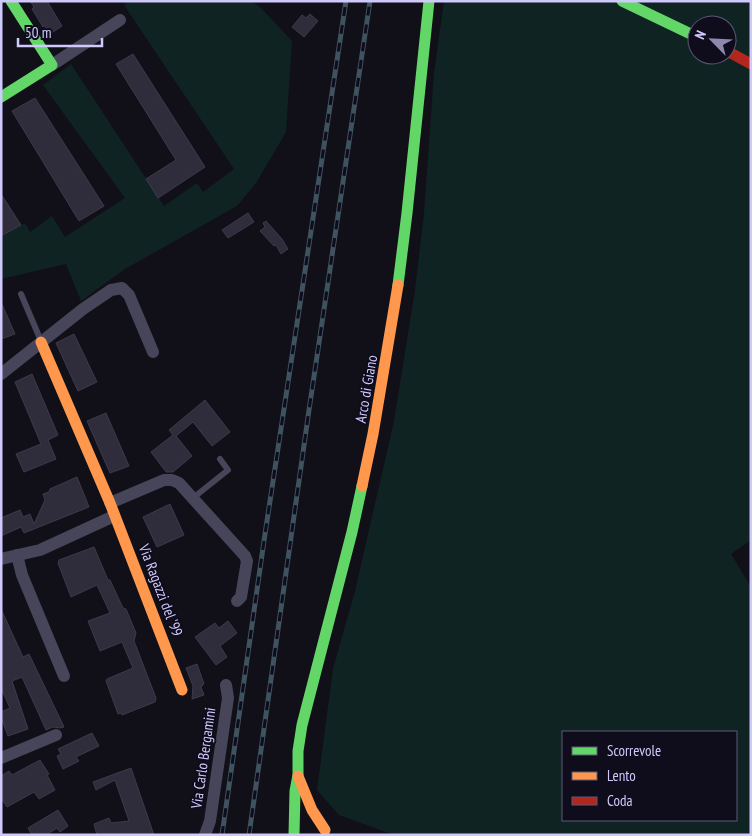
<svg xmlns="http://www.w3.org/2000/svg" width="752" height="836" font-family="'PT Sans Narrow',sans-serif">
	<rect width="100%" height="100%" fill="#111018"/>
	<g fill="#102323" fill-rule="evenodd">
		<polygon points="128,1 252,1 262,9 292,41 286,132 256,183 237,206 125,269 81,301 66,264 1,279 1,237 25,223 30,232 52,216 65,237 125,198 43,85 71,64 164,206 197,183 203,192 234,169 124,5"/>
		<path d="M444 1H751V540L731 554 751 587V835H394L339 815 317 790 333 669 355 591 394 421 415 290 424 213 434 73ZM697 25H727V55H697ZM563 732H736V820H563Z"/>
	</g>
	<g fill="#2f2c3b" stroke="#3c3a4c">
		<polygon points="30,1 47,1 62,26 50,34 44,25 43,27 32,9 34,7"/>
		<polygon points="310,14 318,21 304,37 292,27 302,15 306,18"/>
		<polygon points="133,54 205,167 158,198 146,179 176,160 116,64"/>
		<polygon points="35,98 104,206 79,221 12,111"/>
		<polygon points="1,194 21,225 1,236"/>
		<polygon points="248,213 254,222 228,238 222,230"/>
		<polygon points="266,221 282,239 288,249 281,254 276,245 274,246 260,231 265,227 263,223"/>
		<polygon points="1,302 15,334 1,339"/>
		<polygon points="74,334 97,382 78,391 56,343"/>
		<polygon points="32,374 58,435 48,440 56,459 24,472 16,454 41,444 15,382"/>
		<polygon points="205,400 230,432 212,446 193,422 176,436 192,456 173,472 166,472 151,452 173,435 169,430"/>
		<polygon points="106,413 129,466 110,473 87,421"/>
		<polygon points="77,477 89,507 24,533 21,527 1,536 1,518 20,510 23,517 30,514 34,524 45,500 43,494 49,492 50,489"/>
		<polygon points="170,504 184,535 157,547 143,517"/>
		<polygon points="94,547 108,580 110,580 123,608 126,609 136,633 134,641 156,698 155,702 122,715 121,713 118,714 106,681 107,679 133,668 122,642 100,651 88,621 110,613 97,585 71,597 58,563 59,560"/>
		<polygon points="1,609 23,657 29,654 64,727 60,728 53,727 46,730 22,677 12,681 28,729 8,736 1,717 1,712 10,708 1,688"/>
		<polygon points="228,621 237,633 220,646 227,657 216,665 195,637 215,623 219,628"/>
		<polygon points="197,664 204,684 201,687 204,695 192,699 193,686 186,668"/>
		<polygon points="92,733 99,746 76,757 79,761 63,769 57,756 61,754 58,749"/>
		<polygon points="40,760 49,774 47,775 55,790 39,799 34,792 7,807 1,798 1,776 9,771 12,775"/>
		<polygon points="131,768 154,835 97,835 94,824 109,818 111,823 129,821 115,780 96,790 93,782"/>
		<polygon points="58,810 68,826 60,832 57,828 46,835 32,835 28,828"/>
	</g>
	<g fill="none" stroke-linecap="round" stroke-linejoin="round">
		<g stroke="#464559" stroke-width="6">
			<polyline points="21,294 41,341"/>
			<polyline points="193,498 228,470 220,459"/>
		</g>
		<g stroke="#464559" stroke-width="12">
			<polyline points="52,65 120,20"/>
			<polyline points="1,374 83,309 111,290 122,288 129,295 153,352"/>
			<polyline points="110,503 164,480 172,480 179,483 245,556 247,561 241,597 237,601"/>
			<polyline points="17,555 22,575 64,676"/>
			<polyline points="1,559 40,550 114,516"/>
			<polyline points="1,758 56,735"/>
			<polyline points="205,835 210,821 228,698 226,685"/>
		</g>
		<g stroke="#63d668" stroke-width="11">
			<polyline points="622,1 697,37"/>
			<polyline points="1,97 52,65 11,1"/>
			<polyline points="398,285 407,213 429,1"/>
			<polyline points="294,835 295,791 298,775 298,751 302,725 352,532 362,486"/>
		</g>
		<g stroke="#ff974d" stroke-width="11">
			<polyline points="41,342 110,503 182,690"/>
			<polyline points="362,486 373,434 398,285"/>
			<polyline points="298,776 312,810 325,830"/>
		</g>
		<polyline stroke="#b3261e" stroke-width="11" points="727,51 751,64"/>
		<defs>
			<g id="rail">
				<polyline points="222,835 265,534 346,1"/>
				<polyline points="249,835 309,410 370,1"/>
			</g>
		</defs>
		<use href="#rail" stroke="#3f5260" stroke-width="5"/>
		<use href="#rail" stroke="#0f0c1c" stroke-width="3" stroke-dasharray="9" stroke-linecap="butt"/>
	</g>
	<g text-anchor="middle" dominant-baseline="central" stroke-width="4" stroke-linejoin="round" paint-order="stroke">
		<g font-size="15" fill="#d0cafc" stroke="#0f0c1c">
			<text transform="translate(366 389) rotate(-80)">Arco di Giano</text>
			<text transform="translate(161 590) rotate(69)">Via Ragazzi del '99</text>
			<text transform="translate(203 758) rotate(-82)">Via Carlo Bergamini</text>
		</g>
	</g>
	<rect width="752" height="836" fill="none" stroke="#d0cafc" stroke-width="5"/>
	<rect x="562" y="731" width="175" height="90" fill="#0f0c1c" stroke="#5c5876"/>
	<rect x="572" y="747" width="25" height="8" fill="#63d668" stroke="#5c5876"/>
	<text x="607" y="756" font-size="15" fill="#d0cafc">Scorrevole</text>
	<rect x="572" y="772" width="25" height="8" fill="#ff974d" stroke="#5c5876"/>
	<text x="607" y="781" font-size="15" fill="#d0cafc">Lento</text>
	<rect x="572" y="797" width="25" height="8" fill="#b3261e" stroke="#5c5876"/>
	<text x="607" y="806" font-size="15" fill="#d0cafc">Coda</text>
	<g transform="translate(712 40) rotate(294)"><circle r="24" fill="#0f0c1c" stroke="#5c5876"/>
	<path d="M0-4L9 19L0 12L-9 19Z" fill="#8d89ac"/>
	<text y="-8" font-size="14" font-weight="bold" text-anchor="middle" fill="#d0cafc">N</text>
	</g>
	<path d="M18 38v8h84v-8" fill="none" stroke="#d0cafc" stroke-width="2.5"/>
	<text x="25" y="38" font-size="15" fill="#d0cafc" stroke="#0f0c1c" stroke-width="4" paint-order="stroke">50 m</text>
</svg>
